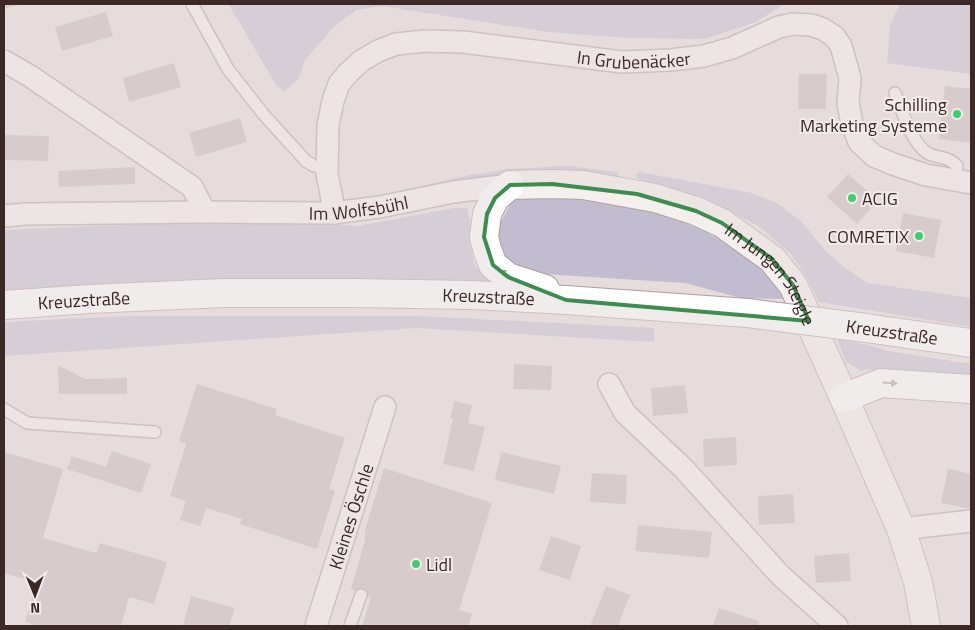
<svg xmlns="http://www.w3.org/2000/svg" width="975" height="630" font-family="'Titillium Web',sans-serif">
	<rect width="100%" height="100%" fill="#e6dcdc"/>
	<g fill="#c1bcd0">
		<polygon points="228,4 784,4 756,22 704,39 627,38 548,32 382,6 356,10 334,27 305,60 299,78 284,92 276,85 238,20"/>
		<polygon points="900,4 971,4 971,74 887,63 890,25"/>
		<polygon points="568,166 617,172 622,184 361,201 465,176 509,169"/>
		<polygon points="639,172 752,193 778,204 801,221 825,250 844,267 867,283 971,298 971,327 819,302 806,276 791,254 760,227 716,204 673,188 642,181 635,176"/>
		<polygon points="542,196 606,200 652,211 703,230 746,256 769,276 784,299 741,298 685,283 528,273 513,267 498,250 496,231 513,199"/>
		<polygon points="454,208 467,208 470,221 469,239 475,266 496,283 314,280 64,287 4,292 4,230 166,223 308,222 358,226"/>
		<polygon points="125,316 417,316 654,328 654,342 417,328 4,356 4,322"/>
		<polygon points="837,339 868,345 888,351 971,364 971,376 899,369 860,370 846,362"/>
	</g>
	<g fill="#c6b7b6">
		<polygon points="4,4 20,4 4,9"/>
		<polygon points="106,12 113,36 62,51 55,27"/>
		<polygon points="174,63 181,87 129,102 123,78"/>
		<polygon points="799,74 827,74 826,109 798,109"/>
		<polygon points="945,86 971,89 971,143 939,139"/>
		<polygon points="240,118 247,142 196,157 189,133"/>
		<polygon points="4,135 49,136 48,161 4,160"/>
		<polygon points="135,167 135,184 59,187 58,171"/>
		<polygon points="848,174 878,200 857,224 827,197"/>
		<polygon points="903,213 941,220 934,258 896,251"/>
		<polygon points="514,364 552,366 551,390 513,389"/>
		<polygon points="58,365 85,379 127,378 127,394 59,394"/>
		<polygon points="197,384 277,409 275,415 345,438 329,489 335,491 317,549 240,524 242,519 206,508 200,526 180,520 186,501 170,496 186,444 179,441"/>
		<polygon points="685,385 688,413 653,416 651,388"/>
		<polygon points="454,401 472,405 468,423 485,427 474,471 443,464 453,419 450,418"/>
		<polygon points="736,437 737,465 704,467 703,439"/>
		<polygon points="112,451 151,464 141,493 67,469 72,456 106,467"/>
		<polygon points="4,452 63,469 43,538 96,553 100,543 167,562 154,604 129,597 121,626 39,626 25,622 37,582 4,573"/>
		<polygon points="501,452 561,466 554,494 495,480"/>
		<polygon points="384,468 492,503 459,610 472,614 468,626 362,626 371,597 351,589 365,540 365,530"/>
		<polygon points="948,469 971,474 971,509 941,503"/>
		<polygon points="592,473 627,475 626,504 590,502"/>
		<polygon points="793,494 795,523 759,525 758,496"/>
		<polygon points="638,525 712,532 709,558 635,551"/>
		<polygon points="551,536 581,546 570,580 539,570"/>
		<polygon points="849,553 851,581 816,583 814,556"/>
		<polygon points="606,586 630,595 618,626 590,626"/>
		<polygon points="191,596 235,608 229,626 183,626"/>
		<polygon points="719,608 759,621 757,626 713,626"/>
	</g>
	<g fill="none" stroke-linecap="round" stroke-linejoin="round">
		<defs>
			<g id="service">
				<polyline points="192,4 228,69 264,115 306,161 314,166 327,169"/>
				<path d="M895 93C902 110 912 145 929 154 939 158 950 157 957 166L956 180"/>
				<polyline points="4,409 27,423 155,432"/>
				<polyline points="350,626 361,595"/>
			</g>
			<g id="minor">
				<polyline points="4,61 30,76 192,187 205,212"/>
				<path id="s1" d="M333 213 332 199 327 174 328 125 333 101 339 84 348 73 361 61 378 51 396 44 425 41 463 42 622 62 671 60 704 56 732 48 779 27 793 24 811 25 823 29 835 37 841 46 850 78 848 103 852 124 859 142 874 156 893 164 926 175 971 183"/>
				<path id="s2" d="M4 216 26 214 205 212 333 213 380 207 453 192 510 185"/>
				<polyline points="609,384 625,413 684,469 781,576 837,626"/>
				<polyline points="901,529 971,521"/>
				<path id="s3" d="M316 626 385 407"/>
			</g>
			<g id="tertiary">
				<path id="s4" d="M510 185 552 184 583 185 655 198 696 211 722 223 772 259 793 285 844 398 901 529 918 582 926 626"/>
			</g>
			<g id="primary">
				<polyline points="510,185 495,198 487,214 484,237 487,249 493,265 508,277 545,289"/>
				<path id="s5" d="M4 305 89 299 224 293H355L471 295 566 300 748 313"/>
				<polyline points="866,328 971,343"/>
				<polyline points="844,398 881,383 971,389"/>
			</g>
		</defs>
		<use href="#service" stroke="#b0a2a1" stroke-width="14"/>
		<use href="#minor" stroke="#b0a2a1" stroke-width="24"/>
		<use href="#tertiary" stroke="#b0a2a1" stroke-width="30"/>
		<use href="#primary" stroke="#b29c9b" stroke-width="30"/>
		<use href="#service" stroke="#f5efee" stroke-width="11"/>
		<use href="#minor" stroke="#f5efee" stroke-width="21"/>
		<use href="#tertiary" stroke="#f5efee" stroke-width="28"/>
		<use href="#primary" stroke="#fff" stroke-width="28"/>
		<defs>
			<polyline id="primary-bridge" points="748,313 866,328"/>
		</defs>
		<use href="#primary-bridge" stroke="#b29c9b" stroke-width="30" stroke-linecap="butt"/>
		<use href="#primary-bridge" stroke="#fff" stroke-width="28"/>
	</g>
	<defs><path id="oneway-solid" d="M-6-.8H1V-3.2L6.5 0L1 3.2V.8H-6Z" transform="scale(1.25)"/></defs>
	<g fill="#a79e9d">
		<use href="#oneway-solid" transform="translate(506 274) rotate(-148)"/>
		<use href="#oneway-solid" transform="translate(890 383) rotate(4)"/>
	</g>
	<path d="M0 0H975V630H0ZM552 184 637 194 696 211 722 223 772 259 793 285 809 321 566 300 508 277 493 265 484 237 487 214 495 198 510 185Z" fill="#e6dcdc" fill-opacity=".55" fill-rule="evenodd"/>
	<path fill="none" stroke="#3d8c50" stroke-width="4" stroke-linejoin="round" d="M552 184 637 194 696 211 722 223 772 259 793 285 809 321 566 300 508 277 493 265 484 237 487 214 495 198 510 185Z"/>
	<g fill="#3dcf6c" stroke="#f4ebeb" stroke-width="2">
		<circle cx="957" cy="114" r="5"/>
		<circle cx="852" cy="198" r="5"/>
		<circle cx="919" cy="236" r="5"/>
		<circle cx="416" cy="564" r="5"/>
	</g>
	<g text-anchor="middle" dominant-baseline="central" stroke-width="4" stroke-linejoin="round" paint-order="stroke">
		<g font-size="18" fill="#3c2825" stroke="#f4ebeb">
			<text stroke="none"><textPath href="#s1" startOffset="441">In Grubenäcker</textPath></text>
			<text stroke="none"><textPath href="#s2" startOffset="355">Im Wolfsbühl</textPath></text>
			<text stroke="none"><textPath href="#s4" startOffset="290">Im Jungen Steigle</textPath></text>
			<text stroke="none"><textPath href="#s5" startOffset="485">Kreuzstraße</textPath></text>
			<text stroke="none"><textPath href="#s5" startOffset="80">Kreuzstraße</textPath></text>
			<text transform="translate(892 332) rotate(8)">Kreuzstraße</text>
			<text stroke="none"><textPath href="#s3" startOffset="115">Kleines Öschle</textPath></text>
		</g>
		<g font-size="18" fill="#3c2825" stroke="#f4ebeb" text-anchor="end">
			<text x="947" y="104">Schilling<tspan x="947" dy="21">Marketing Systeme</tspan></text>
			<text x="862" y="198" text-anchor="start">ACIG</text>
			<text x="909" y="236">COMRETIX</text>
			<text x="426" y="564" text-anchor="start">Lidl</text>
		</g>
	</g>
	<rect width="975" height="630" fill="none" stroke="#3c2825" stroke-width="10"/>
	<g transform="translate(35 595) rotate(179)" stroke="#f4ebeb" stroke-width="4" paint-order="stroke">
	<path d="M0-4L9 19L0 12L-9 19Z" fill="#3c2825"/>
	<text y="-8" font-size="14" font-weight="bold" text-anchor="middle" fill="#3c2825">N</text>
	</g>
</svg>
